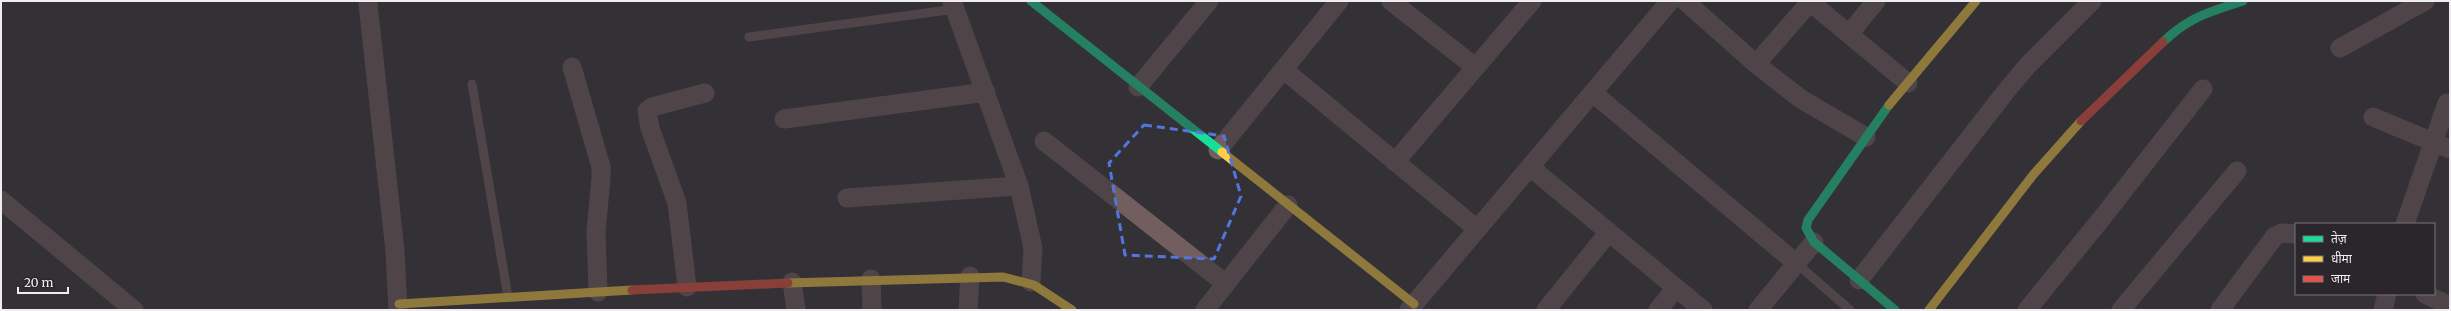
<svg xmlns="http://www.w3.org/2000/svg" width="2451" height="311" font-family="Merriweather,'Noto Sans Devanagari',serif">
	<rect width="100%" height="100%" fill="#333135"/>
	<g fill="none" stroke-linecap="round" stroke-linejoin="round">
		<g stroke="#725e5f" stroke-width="9">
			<polyline points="749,37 955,9"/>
			<polyline points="472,84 508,297"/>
			<polyline points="1796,263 1850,310"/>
		</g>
		<g stroke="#725e5f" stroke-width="19">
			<polyline points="952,1 1019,186 1033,248 1031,282"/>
			<polyline points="1391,1 1475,67"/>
			<polyline points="1685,1 1756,64 1801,99 1866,137"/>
			<polyline points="1810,2 1908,83"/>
			<polyline points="368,4 395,251 398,310"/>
			<polyline points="1849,34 1876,1"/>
			<polyline points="2340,48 2425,1"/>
			<polyline points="1756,64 1811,1"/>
			<polyline points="572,67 601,167 601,178 596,232 598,292"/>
			<polyline points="1284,70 1477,229"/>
			<polyline points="1138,87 1209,1"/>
			<polyline points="1593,93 1796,263"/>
			<polyline points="2373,117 2450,149"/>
			<polyline points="784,119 986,92"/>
			<polyline points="1044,141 1226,284"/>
			<polyline points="1218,150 1339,1"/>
			<polyline points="1395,162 1532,1"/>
			<polyline points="1530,167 1703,310"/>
			<polyline points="847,198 1019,186"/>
			<polyline points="1,200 134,310"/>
			<polyline points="2405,224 2447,103"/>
			<polyline points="871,279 872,310"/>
			<polyline points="1859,280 2007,90 2027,66 2092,1"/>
			<polyline points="792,282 796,310"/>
			<polyline points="687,287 677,203 650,128 647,111 652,107 705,93"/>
			<polyline points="2425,294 2450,306"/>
			<polyline points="968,310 970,276"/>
			<polyline points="1205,310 1288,205"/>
			<polyline points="1409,310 1670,1"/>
			<polyline points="1546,310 1609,232"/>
			<polyline points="1658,310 1676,288"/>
			<polyline points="1758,310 1814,242"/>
			<polyline points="2027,310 2102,218 2203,89"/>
			<polyline points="2121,310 2237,171"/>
			<polyline points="2220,310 2275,236 2282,233 2296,234"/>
			<polyline points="2383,310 2387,294"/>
		</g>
		<g stroke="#16e098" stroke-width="9">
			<polyline points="1031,1 1222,152"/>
			<path d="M2163 42C2189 17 2209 12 2243 1"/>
			<polyline points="1889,105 1808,220 1806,228 1814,242 1895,310"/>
		</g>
		<g stroke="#ffcf43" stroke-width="9">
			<polyline points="1889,105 1976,1"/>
			<polyline points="1222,152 1414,304"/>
			<polyline points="788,283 1003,277 1034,285 1072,310"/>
			<polyline points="399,304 632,290"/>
			<polyline points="1929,310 2033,175 2081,121"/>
		</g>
		<g stroke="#f24e42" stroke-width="9">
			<polyline points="2081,121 2163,42"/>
			<polyline points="632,290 788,283"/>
		</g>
	</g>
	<path d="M0 0H2451V311H0ZM1144 125 1224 136 1241 196 1214 259 1125 255 1109 163Z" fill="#333135" fill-opacity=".55" fill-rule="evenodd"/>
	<path fill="none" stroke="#5276de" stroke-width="3" stroke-dasharray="8 5" stroke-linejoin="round" d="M1144 125 1224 136 1241 196 1214 259 1125 255 1109 163Z"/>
	<rect width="2451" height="311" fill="none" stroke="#f0edf1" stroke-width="4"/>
	<rect x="2295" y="223" width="140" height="72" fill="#2a262c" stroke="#79767b"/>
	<rect x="2303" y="236" width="20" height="6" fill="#16e098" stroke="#79767b"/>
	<text x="2331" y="243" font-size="12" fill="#f0edf1">तेज़</text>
	<rect x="2303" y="256" width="20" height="6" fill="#ffcf43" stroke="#79767b"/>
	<text x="2331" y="263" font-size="12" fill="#f0edf1">धीमा</text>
	<rect x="2303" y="276" width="20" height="6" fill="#f24e42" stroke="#79767b"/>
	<text x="2331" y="283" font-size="12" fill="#f0edf1">जाम</text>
	<path d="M18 287v6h50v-6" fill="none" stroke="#f0edf1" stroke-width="2"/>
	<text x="24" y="287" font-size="12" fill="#f0edf1" stroke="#2a262c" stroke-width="3" paint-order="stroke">20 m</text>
</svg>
